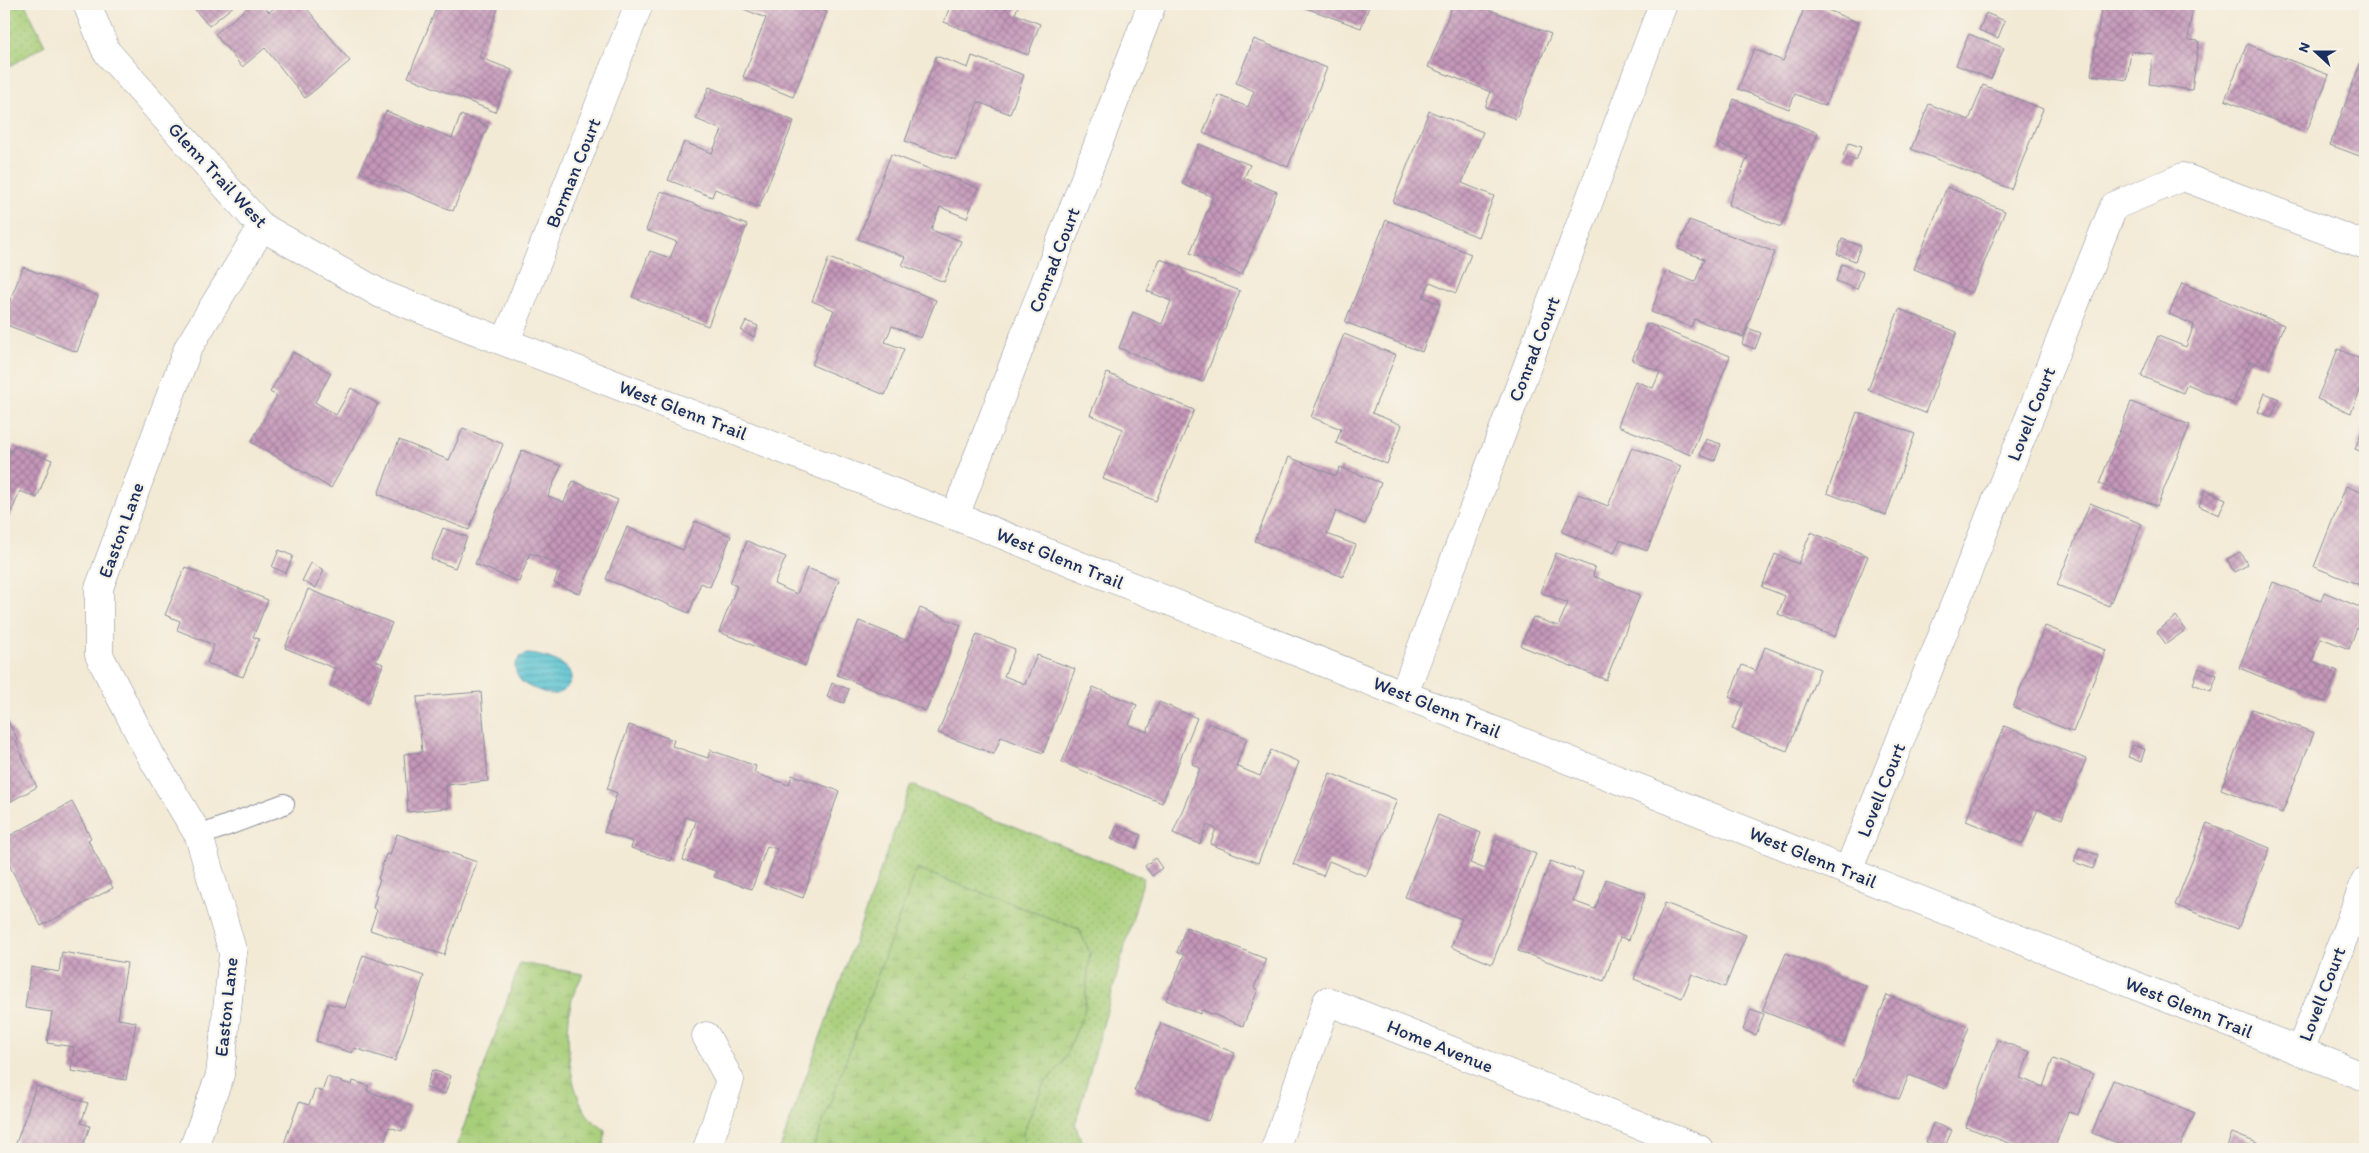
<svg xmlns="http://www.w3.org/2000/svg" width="2369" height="1153" font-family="Itim,sans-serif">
	<defs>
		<pattern id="grass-dots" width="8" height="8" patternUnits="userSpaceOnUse" patternTransform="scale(1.25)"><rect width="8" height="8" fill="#a7ce79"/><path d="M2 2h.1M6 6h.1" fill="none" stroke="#8fb16b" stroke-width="1.8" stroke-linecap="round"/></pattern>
		<pattern id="wetland-marsh" width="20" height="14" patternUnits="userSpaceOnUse" patternTransform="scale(1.25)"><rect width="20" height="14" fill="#a7ce79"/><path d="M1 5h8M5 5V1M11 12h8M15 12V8" fill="none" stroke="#8fb16b"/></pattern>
		<pattern id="water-rules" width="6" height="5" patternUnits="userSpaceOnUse" patternTransform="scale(1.25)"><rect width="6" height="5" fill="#57c2d1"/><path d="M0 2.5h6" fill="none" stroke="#479ead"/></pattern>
		<pattern id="building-cross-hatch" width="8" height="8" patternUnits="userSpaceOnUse" patternTransform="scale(1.25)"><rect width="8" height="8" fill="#c597b9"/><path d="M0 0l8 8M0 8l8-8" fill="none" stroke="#9f7c9a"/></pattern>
	</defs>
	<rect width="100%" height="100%" fill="#f7f3e8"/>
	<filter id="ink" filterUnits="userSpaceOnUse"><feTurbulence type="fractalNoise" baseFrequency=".02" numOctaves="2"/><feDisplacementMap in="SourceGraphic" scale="10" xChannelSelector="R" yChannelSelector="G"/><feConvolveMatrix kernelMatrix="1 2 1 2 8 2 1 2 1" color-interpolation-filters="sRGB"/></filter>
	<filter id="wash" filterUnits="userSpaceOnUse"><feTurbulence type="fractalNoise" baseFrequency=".0096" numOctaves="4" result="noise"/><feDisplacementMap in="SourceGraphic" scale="20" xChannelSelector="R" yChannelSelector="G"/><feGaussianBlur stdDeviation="1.12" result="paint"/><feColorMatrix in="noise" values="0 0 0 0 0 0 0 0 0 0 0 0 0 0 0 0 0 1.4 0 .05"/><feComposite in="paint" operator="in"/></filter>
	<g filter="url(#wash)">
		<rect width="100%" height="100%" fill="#f3ead5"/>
		<g fill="url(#grass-dots)" stroke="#617e6c">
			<polygon points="4,4 25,4 45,45 4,70"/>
			<polygon points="911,785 1144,878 1075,1125 1082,1141 1091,1149 780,1149"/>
		</g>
		<g fill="url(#wetland-marsh)" stroke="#617e6c">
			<polygon points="917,869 1079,929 1090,953 1084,1013 1062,1064 1043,1085 1023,1133 1024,1149 813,1149"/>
			<path d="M520 963 583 974C579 982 574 991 572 999 564 1030 568 1093 590 1118 594 1123 600 1126 605 1130L604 1149H456Z"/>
		</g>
		<path fill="url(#water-rules)" stroke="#397898" d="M527 654C541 654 583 665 568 686 565 690 560 694 555 694 548 695 539 690 532 688 521 683 516 678 515 665L520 657Z"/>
		<g id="blocks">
			<g fill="url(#building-cross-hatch)">
				<polygon points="190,4 236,4 209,26"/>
				<polygon points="252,4 262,4 269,12 279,4 303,4 350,61 305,98 265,48 242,67 215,34"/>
				<polygon points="438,4 492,4 499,6 479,57 512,70 495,112 408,77"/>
				<polygon points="737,4 807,4 827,12 793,97 743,77 766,18 736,6"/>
				<polygon points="951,4 1019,4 1015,14 1040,24 1028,55 944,22"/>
				<polygon points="1295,4 1370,4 1361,28"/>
				<polygon points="1453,4 1475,4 1551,34 1516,119 1485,107 1491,92 1428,67"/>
				<polygon points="1806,4 1813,4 1859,23 1825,106 1795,94 1789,109 1738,89 1754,49 1783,61"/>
				<polygon points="2102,4 2193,4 2188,40 2199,41 2192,90 2149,84 2153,54 2131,51 2127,80 2091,75"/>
				<polygon points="1986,13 2005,21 1998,38 1979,30"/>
				<polygon points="1969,34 2004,48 1991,79 1956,65"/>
				<polygon points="1254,39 1327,68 1288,167 1203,133 1218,95 1248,107 1254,91 1236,83"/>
				<polygon points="2247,44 2329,75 2306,133 2225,100"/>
				<polygon points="936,56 968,68 972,56 1024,75 1010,114 978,102 956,160 905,141"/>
				<polygon points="2361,61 2365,63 2365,158 2330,145"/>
				<polygon points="1983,85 2043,109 2011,189 1911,149 1929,104 1969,120"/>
				<polygon points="709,87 794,121 759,207 715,189 712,197 668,180 684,142 712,153 722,130 696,119"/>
				<polygon points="1734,99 1818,133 1781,227 1728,205 1748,156 1717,143"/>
				<polygon points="386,111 452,138 461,115 488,126 453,211 360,172"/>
				<polygon points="1429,111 1483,132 1462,183 1494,196 1478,237 1393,202"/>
				<polygon points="1849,143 1861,147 1856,161 1843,156"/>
				<polygon points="1199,144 1250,165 1244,178 1277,192 1242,275 1190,253 1213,197 1182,184"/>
				<polygon points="891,154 978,188 967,218 940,207 931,230 961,241 944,282 902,265 906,257 858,239"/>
				<polygon points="1947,187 2005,211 1972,293 1914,269"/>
				<polygon points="661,191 747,225 708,326 632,297 650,251 670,258 677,242 646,230"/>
				<polygon points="1386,220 1471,254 1456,293 1430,282 1423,297 1440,304 1422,352 1345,322"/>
				<polygon points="1689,220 1775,252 1743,337 1694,319 1691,327 1651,312 1666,271 1695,282 1704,259 1678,249"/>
				<polygon points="1842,239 1861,246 1855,261 1837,254"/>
				<polygon points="829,258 936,300 921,338 892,326 885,342 904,349 885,395 812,365 834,310 812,301"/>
				<polygon points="1160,259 1240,291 1203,382 1119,348 1133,312 1162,324 1171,301 1147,291"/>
				<polygon points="1842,264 1863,272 1857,289 1836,281"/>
				<polygon points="23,267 98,296 77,352 4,324 4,316"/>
				<polygon points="2182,283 2284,325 2266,367 2250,361 2233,403 2187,384 2183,393 2141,376 2158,336 2186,347 2194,325 2169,314"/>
				<polygon points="1899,309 1957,332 1925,413 1868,390"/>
				<polygon points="746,321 758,326 754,337 741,331"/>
				<polygon points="1647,323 1730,356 1691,455 1618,426 1635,381 1653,388 1660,372 1632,360"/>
				<polygon points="1748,328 1761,333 1755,349 1742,344"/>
				<polygon points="1344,334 1396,355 1372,413 1402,425 1387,464 1336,443 1341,429 1311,417"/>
				<polygon points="2338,349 2365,361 2365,378 2351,413 2317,399"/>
				<polygon points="293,352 331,373 315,402 336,415 351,388 378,404 331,488 251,442 277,396 270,392"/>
				<polygon points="1107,373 1194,410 1156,501 1103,479 1123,429 1090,415"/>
				<polygon points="2265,393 2279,399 2272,417 2258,412"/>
				<polygon points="2131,402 2190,425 2157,506 2099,484"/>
				<polygon points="1857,412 1915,434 1886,515 1827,493"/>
				<polygon points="2365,423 2365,453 2355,449"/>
				<polygon points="463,428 503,444 469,530 378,494 399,440 449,460"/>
				<polygon points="1706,439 1721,444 1715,461 1700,455"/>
				<polygon points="14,445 52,460 37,498 20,491 4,531 4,449 11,452"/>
				<polygon points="1632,447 1681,466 1647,551 1620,540 1614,553 1562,532 1578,494 1608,506"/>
				<polygon points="522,450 561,466 548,496 564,502 573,481 618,500 580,594 554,583 561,565 530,553 519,582 475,564"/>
				<polygon points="1289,457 1336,476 1340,467 1381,483 1365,524 1336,511 1327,534 1356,545 1343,577 1255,541"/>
				<polygon points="2346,486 2365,494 2365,587 2314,567"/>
				<polygon points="2205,490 2226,499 2219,515 2199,506"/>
				<polygon points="2090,503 2142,524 2109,606 2057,585"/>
				<polygon points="695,521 731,536 710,587 701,583 689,613 606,579 627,527 683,550"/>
				<polygon points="443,528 467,537 455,568 431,559"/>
				<polygon points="1811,532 1868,556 1835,637 1778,614 1785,596 1762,587 1775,554 1798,564"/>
				<polygon points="747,541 786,557 774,584 797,594 807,568 839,580 805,666 719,632 737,586 730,583"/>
				<polygon points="279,550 293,556 286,573 272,567"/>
				<polygon points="2240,552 2248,565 2234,572 2227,559"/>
				<polygon points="1556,553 1595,568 1593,576 1640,595 1606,680 1521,646 1533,617 1558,626 1568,603 1540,592"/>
				<polygon points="311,563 324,570 316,588 302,581"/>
				<polygon points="185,567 268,600 253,637 259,639 243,677 207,663 214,645 177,630 180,621 165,615"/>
				<polygon points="2273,582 2321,601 2324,592 2364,609 2349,649 2321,638 2312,661 2338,671 2325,702 2239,668"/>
				<polygon points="308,589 392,623 376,661 383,664 369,702 330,686 336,669 285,648"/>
				<polygon points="920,608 961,625 926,711 837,675 859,621 908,641"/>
				<polygon points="2176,616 2186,630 2166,644 2157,632"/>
				<polygon points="2045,626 2106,650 2073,732 2013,707"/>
				<polygon points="977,634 1015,649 1004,676 1025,684 1037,655 1075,669 1043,753 1001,737 994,754 938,733"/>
				<polygon points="1765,647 1820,669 1787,751 1732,729 1743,703 1729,697 1742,665 1756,671"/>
				<polygon points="2199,668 2217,675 2211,691 2193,684"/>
				<polygon points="832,683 849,689 844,703 827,697"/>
				<polygon points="1093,687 1137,705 1129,725 1147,732 1159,702 1197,718 1162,803 1062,762"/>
				<polygon points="481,692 488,781 446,785 448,808 408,812 404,754 422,752 417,697"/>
				<polygon points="2252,709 2314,733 2282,813 2221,789"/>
				<polygon points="6,718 18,740 16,742 23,756 22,757 37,787 4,805 4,719"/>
				<polygon points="1208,723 1247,738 1236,766 1260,776 1271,750 1299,762 1258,863 1210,844 1216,829 1207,825 1200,844 1173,833 1200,768 1192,764"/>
				<polygon points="629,725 674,740 672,746 708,758 710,750 756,766 754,773 789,785 792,775 839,791 803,898 765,884 777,849 767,846 752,889 714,877 716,871 683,860 696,821 686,817 671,861 631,848 633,842 604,832 617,793 607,789"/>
				<polygon points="2004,726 2086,759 2062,819 2038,809 2023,844 1966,821"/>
				<polygon points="2133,745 2145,749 2141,762 2128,757"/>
				<polygon points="1330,773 1397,800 1366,876 1329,861 1323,876 1293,864"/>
				<polygon points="72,802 91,838 88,840 113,888 41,926 4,855 4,839"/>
				<polygon points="1438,815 1481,833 1470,863 1485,869 1497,838 1536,854 1492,964 1451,947 1462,919 1405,897"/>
				<polygon points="2207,823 2270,848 2238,929 2175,905"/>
				<polygon points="1117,825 1141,835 1136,848 1111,839"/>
				<polygon points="397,834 477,862 444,955 370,930 377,910 373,908 377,895 374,895 380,880 378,879 386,854 390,855"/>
				<polygon points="2079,848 2098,855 2093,869 2074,862"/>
				<polygon points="1155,858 1162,868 1152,876 1145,866"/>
				<polygon points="1550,861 1583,872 1573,901 1595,909 1606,879 1646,894 1629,940 1620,937 1604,981 1518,951"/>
				<polygon points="1665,903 1746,935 1725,987 1692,974 1682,998 1634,979"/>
				<polygon points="1186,927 1266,959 1254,988 1258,990 1243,1026 1202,1010 1200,1014 1166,1000 1184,955 1177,952"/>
				<polygon points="62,952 127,963 118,1019 136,1022 126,1080 71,1071 74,1047 47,1043 52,1012 25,1008 31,967 59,972"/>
				<polygon points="1786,953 1866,986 1844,1043 1762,1011"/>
				<polygon points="363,955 424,976 395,1061 354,1048 352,1053 316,1041 328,1003 345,1008"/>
				<polygon points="1887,995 1969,1027 1945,1089 1909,1075 1899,1099 1853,1081"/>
				<polygon points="1751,1009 1764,1014 1756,1035 1743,1030"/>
				<polygon points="1161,1023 1235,1053 1208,1121 1134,1091"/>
				<polygon points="1998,1040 2030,1052 2020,1078 2043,1087 2053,1059 2093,1074 2078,1115 2068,1112 2054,1149 2025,1149 1966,1127"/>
				<polygon points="432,1070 451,1076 445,1094 426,1088"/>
				<polygon points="327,1077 352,1085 353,1081 369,1086 367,1091 411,1106 402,1131 389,1127 382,1149 282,1149 299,1102 309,1105 315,1089 322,1092"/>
				<polygon points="2113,1080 2195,1113 2179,1149 2133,1149 2092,1133"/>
				<polygon points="36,1086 88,1103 81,1123 90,1126 82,1149 14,1149"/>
				<polygon points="1933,1123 1952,1130 1944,1149 1926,1142"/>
				<polygon points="2232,1133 2272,1149 2226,1149"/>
			</g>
		</g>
	</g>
	<g filter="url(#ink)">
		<use href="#blocks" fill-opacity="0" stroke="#878c9a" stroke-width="1"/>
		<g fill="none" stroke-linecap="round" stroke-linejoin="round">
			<defs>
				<polyline id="lane" points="199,836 284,804"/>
				<g id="street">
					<polyline points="87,4 106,51 262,227 381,294 955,516 2365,1077"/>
					<polyline points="506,341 639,4"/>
					<polyline points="955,516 1152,4"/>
					<polyline points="1404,694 1663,4"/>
					<polyline points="1848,871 2114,206 2183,177 2365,245"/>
					<polyline points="706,1036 730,1080 707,1149"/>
					<polyline points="2300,1051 2365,882"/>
					<polyline points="193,1149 220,1075 233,953 199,836 151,756 99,655 99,588 188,348 262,227"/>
					<polyline points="1275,1149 1327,1001 1699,1149"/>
				</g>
			</defs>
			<use href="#lane" stroke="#878c9a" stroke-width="22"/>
			<use href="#street" stroke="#878c9a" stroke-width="29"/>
			<use href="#lane" stroke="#fff" stroke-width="20"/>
			<use href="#street" stroke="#fff" stroke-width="28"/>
		</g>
	</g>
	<g text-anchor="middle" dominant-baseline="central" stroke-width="4.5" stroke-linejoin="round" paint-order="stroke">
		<g font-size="19" fill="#1b2f5e" stroke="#f7f3e8">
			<text transform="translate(573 173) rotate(-68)">Borman Court</text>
			<text transform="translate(218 175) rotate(47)">Glenn Trail West</text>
			<text transform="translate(1054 260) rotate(-69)">Conrad Court</text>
			<text transform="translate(1534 349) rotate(-69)">Conrad Court</text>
			<text transform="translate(683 410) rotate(21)">West Glenn Trail</text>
			<text transform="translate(2031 414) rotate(-68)">Lovell Court</text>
			<text transform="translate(121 530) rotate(-70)">Easton Lane</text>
			<text transform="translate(1060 558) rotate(22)">West Glenn Trail</text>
			<text transform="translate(1437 707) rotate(22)">West Glenn Trail</text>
			<text transform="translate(1881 790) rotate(-68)">Lovell Court</text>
			<text transform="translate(1813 857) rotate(22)">West Glenn Trail</text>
			<text transform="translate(2322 994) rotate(-69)">Lovell Court</text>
			<text transform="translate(226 1007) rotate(-84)">Easton Lane</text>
			<text transform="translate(2189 1007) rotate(22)">West Glenn Trail</text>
			<text transform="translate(1440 1046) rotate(22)">Home Avenue</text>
		</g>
	</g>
	<rect width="2369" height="1153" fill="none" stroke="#f7f3e8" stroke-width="20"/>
	<g transform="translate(2316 52) rotate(291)" stroke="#f7f3e8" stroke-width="4" paint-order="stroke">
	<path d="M0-4L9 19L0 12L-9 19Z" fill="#1b2f5e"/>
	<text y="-8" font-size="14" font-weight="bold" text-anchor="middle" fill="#1b2f5e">N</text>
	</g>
</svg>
